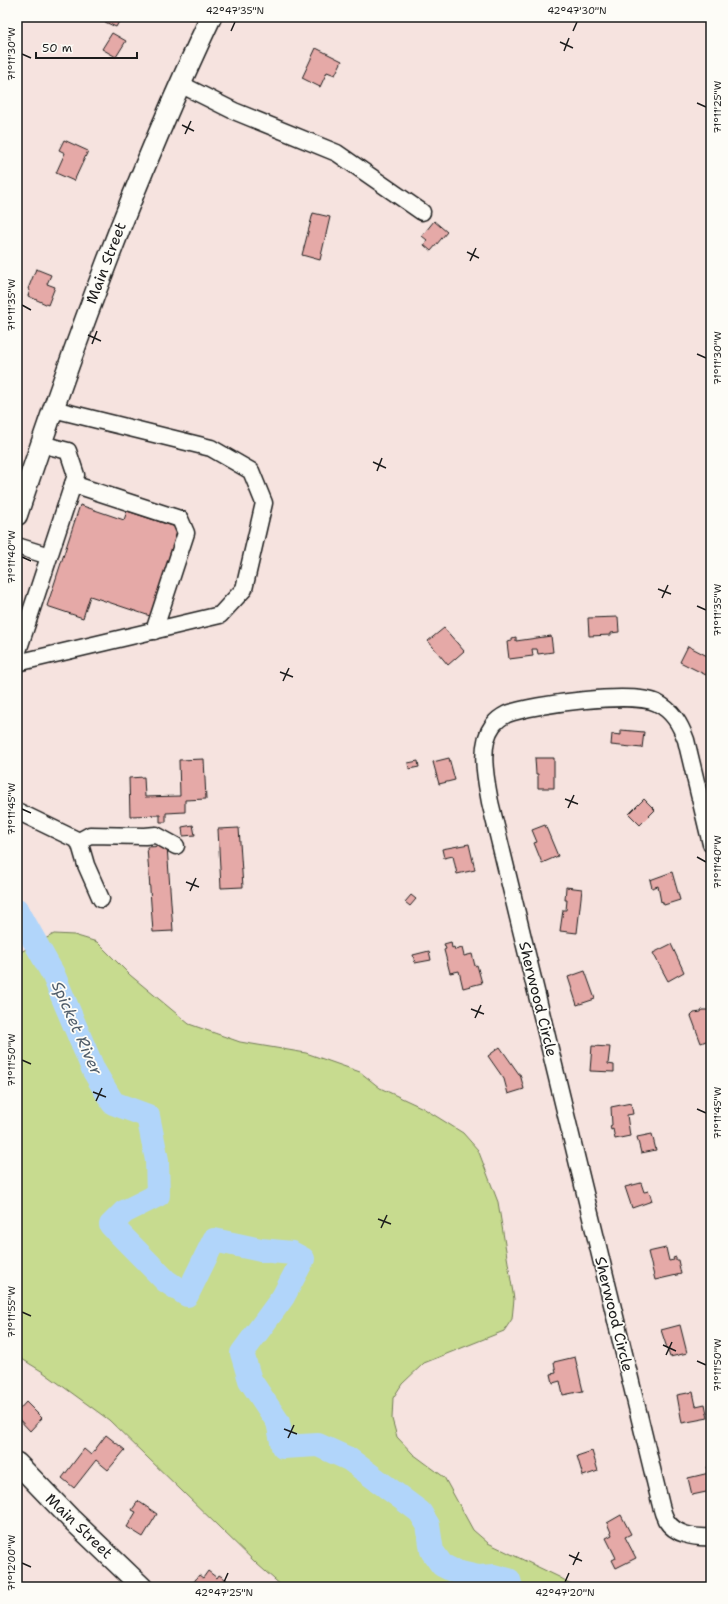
<svg xmlns="http://www.w3.org/2000/svg" width="728" height="1604" font-family="'Shantell Sans',sans-serif">
	<rect width="100%" height="100%" fill="#f6e3df"/>
	<filter id="ink" filterUnits="userSpaceOnUse"><feTurbulence type="fractalNoise" baseFrequency=".025" numOctaves="2"/><feDisplacementMap in="SourceGraphic" scale="8" xChannelSelector="R" yChannelSelector="G"/><feConvolveMatrix kernelMatrix="1 2 1 2 8 2 1 2 1" color-interpolation-filters="sRGB"/></filter>
	<g filter="url(#ink)">
		<polygon fill="#c7db8f" stroke="#727c56" points="54,934 74,935 97,942 130,975 189,1024 240,1042 306,1053 360,1072 380,1088 423,1108 463,1133 478,1150 498,1202 514,1299 512,1319 504,1331 424,1363 402,1384 393,1398 392,1419 397,1437 413,1454 444,1477 473,1530 488,1543 559,1577 576,1587 283,1587 257,1564 109,1420 43,1372 17,1356 17,954"/>
		<g fill="none" stroke-linecap="round" stroke-linejoin="round">
			<polyline stroke="#b1d5fa" stroke-width="24" points="17,910 53,974 94,1071 113,1103 148,1116 157,1160 158,1195 124,1212 111,1225 166,1281 187,1295 214,1240 261,1250 292,1253 303,1259 283,1297 242,1353 250,1380 278,1422 283,1447 318,1445 349,1459 420,1512 428,1525 432,1551 442,1565 456,1572 478,1577 494,1576 509,1580 511,1587"/>
		</g>
		<g fill="#e5a9a7" stroke="#1c1c1c">
			<polygon points="105,17 120,17 121,18 116,27 103,21"/>
			<polygon points="112,33 126,41 116,57 102,49"/>
			<polygon points="316,48 342,61 335,75 327,72 320,87 302,78"/>
			<polygon points="64,140 88,151 74,181 56,173 65,153 59,150"/>
			<polygon points="313,213 330,217 320,260 302,255"/>
			<polygon points="434,221 447,232 431,251 424,245 427,240 422,236"/>
			<polygon points="36,269 51,275 47,284 55,287 48,305 28,296 30,290 28,289"/>
			<polygon points="80,505 124,520 127,511 179,528 150,616 90,596 83,618 47,606"/>
			<polygon points="618,617 619,632 611,633 611,635 589,636 588,618"/>
			<polygon points="444,628 464,651 448,665 428,641"/>
			<polygon points="551,636 553,652 538,654 537,649 532,649 533,656 509,659 507,642 512,641 512,638 516,637 516,641"/>
			<polygon points="688,646 711,658 711,666 706,675 680,662"/>
			<polygon points="621,730 644,732 642,748 611,745 612,734 621,735"/>
			<polygon points="449,758 455,780 439,784 433,762"/>
			<polygon points="535,758 554,758 554,788 538,788 538,774 536,774"/>
			<polygon points="204,759 206,799 185,800 185,812 166,813 166,822 160,822 160,815 130,816 129,778 144,777 145,797 180,796 179,760"/>
			<polygon points="418,761 419,767 409,769 408,763"/>
			<polygon points="644,799 655,810 640,825 629,814"/>
			<polygon points="193,825 195,835 183,836 182,827"/>
			<polygon points="545,825 558,856 542,863 534,843 537,842 532,830"/>
			<polygon points="239,828 243,887 221,888 218,829"/>
			<polygon points="469,844 475,870 457,874 453,856 444,858 442,849"/>
			<polygon points="167,846 173,931 153,932 147,847"/>
			<polygon points="672,872 680,900 664,905 662,901 661,902 658,886 652,888 650,880"/>
			<polygon points="566,887 582,889 577,933 560,931 563,910 566,910 567,900 565,900"/>
			<polygon points="411,895 416,899 410,906 405,902"/>
			<polygon points="451,942 452,948 454,947 455,950 462,948 464,956 472,954 475,966 477,965 482,983 463,988 459,971 450,973 444,950 446,949 444,944"/>
			<polygon points="671,944 684,972 668,981 653,953"/>
			<polygon points="429,951 431,960 415,963 413,955"/>
			<polygon points="585,971 595,999 577,1005 568,977"/>
			<polygon points="702,1010 708,1010 711,1017 711,1039 701,1043 691,1016 694,1013 701,1012"/>
			<polygon points="592,1046 610,1047 608,1064 614,1065 614,1072 590,1071"/>
			<polygon points="500,1047 519,1074 520,1074 524,1089 508,1094 504,1079 488,1056"/>
			<polygon points="631,1103 633,1114 627,1115 630,1136 615,1139 613,1129 611,1130 610,1126 612,1125 611,1107"/>
			<polygon points="652,1134 656,1150 641,1153 637,1137"/>
			<polygon points="641,1183 644,1192 649,1191 652,1201 632,1208 625,1187"/>
			<polygon points="666,1248 669,1261 674,1260 673,1258 676,1257 676,1260 678,1260 681,1274 655,1280 648,1252"/>
			<polygon points="680,1325 687,1353 670,1357 661,1330"/>
			<polygon points="575,1357 583,1391 563,1395 560,1381 553,1383 551,1374 556,1373 554,1362"/>
			<polygon points="693,1392 696,1406 705,1404 708,1418 682,1423 677,1395"/>
			<polygon points="26,1402 42,1418 30,1431 17,1417 17,1412"/>
			<polygon points="106,1435 125,1450 108,1470 96,1460 74,1488 62,1478 84,1449 91,1455"/>
			<polygon points="592,1451 598,1471 583,1476 577,1456"/>
			<polygon points="711,1466 711,1491 692,1495 688,1478 709,1473 707,1467"/>
			<polygon points="138,1501 157,1514 143,1537 127,1527 136,1512 132,1510"/>
			<polygon points="621,1515 631,1534 625,1537 636,1558 616,1568 612,1560 616,1558 606,1538 612,1535 607,1523"/>
			<polygon points="208,1571 217,1578 219,1575 227,1580 221,1587 190,1587 199,1575 203,1578"/>
		</g>
		<g fill="none" stroke-linecap="round" stroke-linejoin="round">
			<defs>
				<g id="minor">
					<polyline points="180,84 234,111 337,153 422,212"/>
					<polyline points="73,484 180,519 186,533 154,631"/>
					<polyline points="17,546 49,556"/>
					<polyline points="17,654 76,475 68,451 41,444"/>
					<polyline points="17,663 220,615 244,589 264,503 251,471 211,448 53,409"/>
					<polyline points="17,811 79,841 90,835 145,836 156,835 176,846"/>
					<polyline points="79,841 86,865 101,899"/>
					<path d="M711 844 686 740C680 724 673 711 657 703 632 691 534 704 507 714 503 716 496 721 493 725 478 745 486 780 490 802L661 1506C662 1510 664 1516 666 1520 675 1535 695 1538 711 1537"/>
				</g>
				<g id="major">
					<path d="M17 515C74 345 134 179 211 17"/>
					<polyline points="17,1463 70,1518 142,1587"/>
				</g>
			</defs>
			<use href="#minor" stroke="#1c1c1c" stroke-width="19"/>
			<use href="#major" stroke="#1c1c1c" stroke-width="23"/>
			<use href="#minor" stroke="#fdfcf7" stroke-width="16"/>
			<use href="#major" stroke="#fdfcf7" stroke-width="20"/>
		</g>
	</g>
	<path fill="none" stroke="#1c1c1c" stroke-width="1.5" d="M231 31 235 22M573 31 577 22M560 42 573 48M564 51 569 38M22 54 31 58M697 103 706 107M182 125 194 131M185 134 191 121M467 252 479 258M470 261 476 248M22 305 31 310M88 335 101 341M92 344 97 331M697 354 706 358M373 462 386 468M377 471 382 458M22 557 31 561M658 589 671 594M662 598 668 585M697 606 706 610M280 672 293 677M283 681 289 668M565 799 578 804M568 808 574 795M22 809 31 813M697 857 706 862M186 882 199 887M190 891 196 878M471 1009 484 1014M475 1018 481 1005M22 1060 31 1064M93 1092 106 1097M96 1101 102 1088M697 1109 706 1113M378 1219 391 1224M381 1228 387 1215M22 1312 31 1316M663 1345 676 1351M666 1355 672 1342M697 1361 706 1365M284 1429 297 1434M288 1438 294 1425M569 1555 582 1561M22 1563 31 1567M573 1565 579 1552M224 1582 228 1573M565 1582 569 1573"/>
	<g text-anchor="middle" dominant-baseline="central" stroke-width="3.5" stroke-linejoin="round" paint-order="stroke">
		<g font-size="15" fill="#1c1c1c" stroke="#fdfcf7">
			<text transform="translate(106 263) rotate(-69)">Main Street</text>
			<text transform="translate(538 999) rotate(76)">Sherwood Circle</text>
			<text transform="translate(614 1314) rotate(76)">Sherwood Circle</text>
			<text transform="translate(79 1526) rotate(44)">Main Street</text>
		</g>
		<g font-size="16" font-style="italic" fill="#505d6a" stroke="#fdfcf7">
			<text transform="translate(77 1028) rotate(66)">Spicket River</text>
		</g>
	</g>
	<rect width="728" height="1604" fill="none" stroke="#fdfcf7" stroke-width="44"/>
	<path d="M36 52v6h101v-6" fill="none" stroke="#1c1c1c" stroke-width="2"/>
	<text x="42" y="52" font-size="12" fill="#1c1c1c" stroke="#fdfcf7" stroke-width="3" paint-order="stroke">50 m</text>
	<rect x="22" y="22" width="684" height="1560" fill="none" stroke="#1c1c1c" stroke-width="1.5"/>
	<g font-size="10" text-anchor="middle" fill="#1c1c1c">
		<text x="235" y="14">42°47'35"N</text>
		<text x="577" y="14">42°47'30"N</text>
		<text transform="translate(11 54) rotate(-90)" y="4">71°11'30"W</text>
		<text transform="translate(717 107) rotate(-90)" y="4">71°11'25"W</text>
		<text transform="translate(11 305) rotate(-90)" y="4">71°11'35"W</text>
		<text transform="translate(717 358) rotate(-90)" y="4">71°11'30"W</text>
		<text transform="translate(11 557) rotate(-90)" y="4">71°11'40"W</text>
		<text transform="translate(717 610) rotate(-90)" y="4">71°11'35"W</text>
		<text transform="translate(11 809) rotate(-90)" y="4">71°11'45"W</text>
		<text transform="translate(717 862) rotate(-90)" y="4">71°11'40"W</text>
		<text transform="translate(11 1060) rotate(-90)" y="4">71°11'50"W</text>
		<text transform="translate(717 1113) rotate(-90)" y="4">71°11'45"W</text>
		<text transform="translate(11 1312) rotate(-90)" y="4">71°11'55"W</text>
		<text transform="translate(717 1365) rotate(-90)" y="4">71°11'50"W</text>
		<text transform="translate(11 1563) rotate(-90)" y="4">71°12'00"W</text>
		<text x="224" y="1596">42°47'25"N</text>
		<text x="565" y="1596">42°47'20"N</text>
	</g>
</svg>
